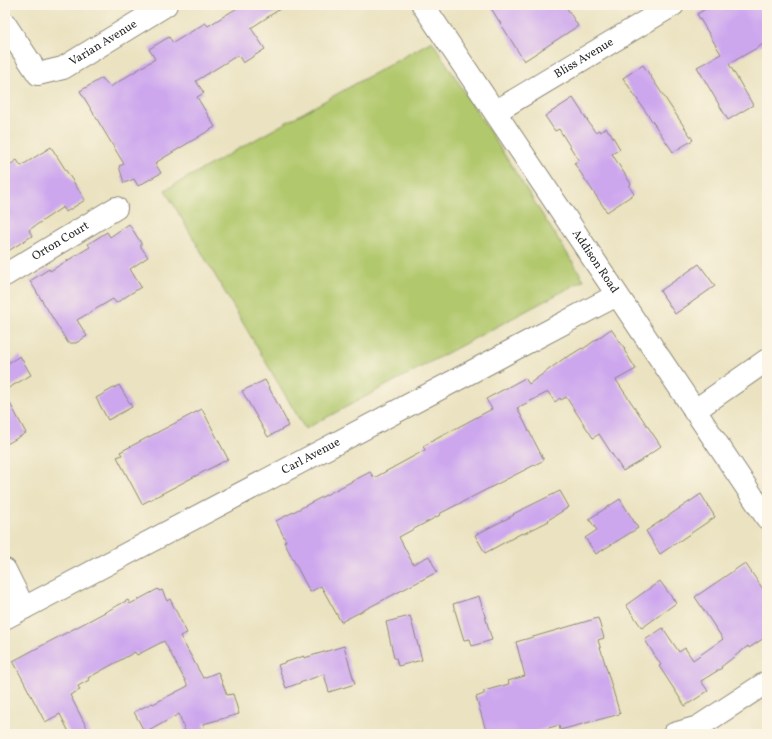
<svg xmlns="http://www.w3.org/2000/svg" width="772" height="739" font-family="Vollkorn,serif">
	<rect width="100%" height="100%" fill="#fcf5e5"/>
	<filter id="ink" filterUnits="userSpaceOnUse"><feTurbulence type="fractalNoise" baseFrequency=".025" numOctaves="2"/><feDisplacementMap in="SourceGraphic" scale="8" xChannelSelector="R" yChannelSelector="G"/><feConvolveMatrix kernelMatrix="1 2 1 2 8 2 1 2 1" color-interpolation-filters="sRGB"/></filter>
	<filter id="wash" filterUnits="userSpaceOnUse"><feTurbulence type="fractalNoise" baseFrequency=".012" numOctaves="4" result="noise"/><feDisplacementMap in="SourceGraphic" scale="16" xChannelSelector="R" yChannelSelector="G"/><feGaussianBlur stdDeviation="0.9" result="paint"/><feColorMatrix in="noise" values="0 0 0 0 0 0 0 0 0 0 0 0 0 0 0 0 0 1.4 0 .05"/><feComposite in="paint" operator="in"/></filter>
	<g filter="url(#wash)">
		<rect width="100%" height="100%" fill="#eae2c0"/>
		<polygon fill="#b1c86c" stroke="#6e7a4c" points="432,41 584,280 305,429 165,190"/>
		<g id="blocks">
			<g fill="#cda7ee">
				<polygon points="242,5 286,5 251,28 265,49 243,63 238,55 196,81 204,93 197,97 215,127 155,163 161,173 138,186 134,179 124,183 119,166 124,164 80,91 102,78 110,87 155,59 149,49 169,37 173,43 205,23 208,26"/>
				<polygon points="489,5 565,5 578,26 524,61"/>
				<polygon points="712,5 767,5 767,42 729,64 753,105 728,120 697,67 721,54 697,14"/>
				<polygon points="643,65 693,140 673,152 623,78"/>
				<polygon points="573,98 595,132 599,130 600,132 606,128 609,132 610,132 620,149 612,154 631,184 629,186 634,194 607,212 574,163 579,161 559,129 555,131 545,116"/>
				<polygon points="51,147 85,200 66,212 63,207 29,230 32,236 5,253 5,168 17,160 21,166"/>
				<polygon points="129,224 141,243 141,247 148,257 130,269 141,287 116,303 113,299 77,320 87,336 76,343 68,343 30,281 49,269 50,271 90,247 88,244 107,232 110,237"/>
				<polygon points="699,264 715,286 675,314 660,291"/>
				<polygon points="611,329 625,349 624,350 636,369 616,380 661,446 646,457 647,457 623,471 599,434 593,438 566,397 561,400 560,398 555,402 548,392 517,408 544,460 439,514 440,515 399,537 413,564 429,556 437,572 341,622 321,586 310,592 284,542 286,541 276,521 370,472 374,478 425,450 423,446 492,409 486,399 525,378 529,384 566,357 566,358 582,348 583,349"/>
				<polygon points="20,356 31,375 5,390 5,365"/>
				<polygon points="265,380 287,422 286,422 288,426 268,437 242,391"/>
				<polygon points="119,385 132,407 108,420 96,398"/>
				<polygon points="5,394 26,433 5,445"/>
				<polygon points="202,409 228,459 142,504 117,457 122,455 120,452"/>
				<polygon points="560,491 569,507 548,520 549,521 523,534 522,533 485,553 475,535 514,515 513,514"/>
				<polygon points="701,494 715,517 660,554 646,531"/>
				<polygon points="620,499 638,528 596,554 585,538 597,530 589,519"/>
				<polygon points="745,563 767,595 767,636 749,648 748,646 721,667 722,668 701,681 708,691 685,706 659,666 661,665 645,640 663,628 679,652 685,648 693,660 723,639 695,597"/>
				<polygon points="660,581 676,603 642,628 626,605"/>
				<polygon points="158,589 159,591 162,590 167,601 170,599 187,633 180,636 203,678 218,672 227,695 233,694 239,714 203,724 205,729 191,734 186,734 179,714 145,733 134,712 152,703 153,704 188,686 164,641 137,655 135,652 88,678 89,680 78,686 80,690 70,695 90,734 70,734 60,714 45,722 13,661 128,600 130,604"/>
				<polygon points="479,596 492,640 472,646 470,639 464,640 453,604"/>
				<polygon points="410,616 422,660 398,666 396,658 394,658 386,622"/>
				<polygon points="598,618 604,638 598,640 620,714 560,730 559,725 528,734 487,734 476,697 484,694 484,691 509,684 508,681 525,676 516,642"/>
				<polygon points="344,646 355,684 329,692 324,674 286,688 278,665 304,656 304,658"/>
			</g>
		</g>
	</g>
	<g filter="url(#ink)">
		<use href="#blocks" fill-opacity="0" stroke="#8a8676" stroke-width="1"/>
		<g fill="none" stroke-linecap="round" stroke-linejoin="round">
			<defs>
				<g id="minor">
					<path id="s1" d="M423 5 767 518"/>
					<path id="s2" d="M5 24 38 74 63 68 166 5"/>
					<path id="s3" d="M495 112 673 5"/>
					<path id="s4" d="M5 275 116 208"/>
					<polyline points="694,411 767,360"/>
					<polyline points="5,570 24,608"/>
					<path id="s5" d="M5 618 617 295"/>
					<polyline points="674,734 698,727 767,682"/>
				</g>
			</defs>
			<use href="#minor" stroke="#8a8676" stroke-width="24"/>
			<use href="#minor" stroke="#fff" stroke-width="22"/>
		</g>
	</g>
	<g text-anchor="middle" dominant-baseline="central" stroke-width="3" stroke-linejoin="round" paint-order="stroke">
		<g font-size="12" fill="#2b2b2b" stroke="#fcf5e5">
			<text stroke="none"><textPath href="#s2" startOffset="133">Varian Avenue</textPath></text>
			<text stroke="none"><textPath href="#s3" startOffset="104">Bliss Avenue</textPath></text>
			<text stroke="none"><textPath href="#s4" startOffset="65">Orton Court</textPath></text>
			<text stroke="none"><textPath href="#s1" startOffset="309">Addison Road</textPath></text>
			<text stroke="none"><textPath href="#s5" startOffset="346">Carl Avenue</textPath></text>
		</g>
	</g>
	<rect width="772" height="739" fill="none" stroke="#fcf5e5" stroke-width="20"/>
</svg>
